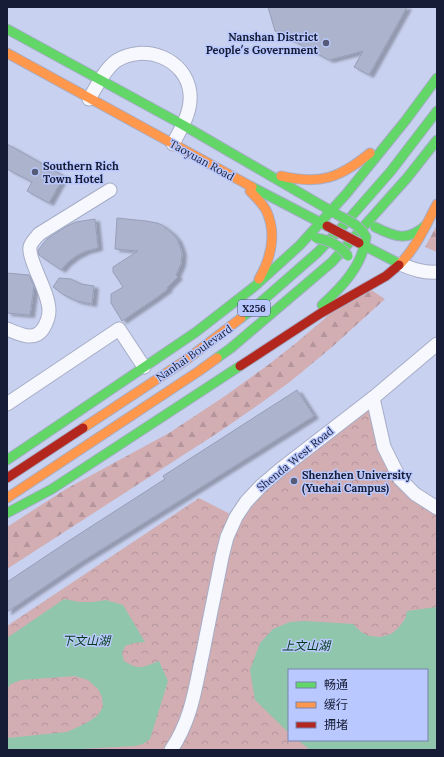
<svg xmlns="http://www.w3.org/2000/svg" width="444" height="757" font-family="Lora,'Noto Sans SC',serif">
	<defs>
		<pattern id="forest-firs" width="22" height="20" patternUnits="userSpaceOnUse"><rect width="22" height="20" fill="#d2aeb3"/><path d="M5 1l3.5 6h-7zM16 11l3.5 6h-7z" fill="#b4959b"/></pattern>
		<pattern id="park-crowns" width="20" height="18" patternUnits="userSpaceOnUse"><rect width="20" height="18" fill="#d2aeb3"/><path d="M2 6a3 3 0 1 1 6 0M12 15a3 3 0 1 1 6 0" fill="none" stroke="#b4959b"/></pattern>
		<filter id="shadow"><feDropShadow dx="4.5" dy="2.5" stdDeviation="1" flood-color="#0004"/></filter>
	</defs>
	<rect width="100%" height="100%" fill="#c8d1ef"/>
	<g fill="url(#forest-firs)">
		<polygon points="437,225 437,252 425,247"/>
		<polygon points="362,284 385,299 332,347 291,381 261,403 219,432 7,569 7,527 66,489 169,433 225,396 268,365 296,343 323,320"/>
	</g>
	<path fill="url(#park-crowns)" fill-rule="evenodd" d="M373 398 400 479 437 508V750H7V626L199 498 236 517 246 502ZM289 670H427V740H289Z"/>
	<g fill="#90c6ab">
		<path d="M64 599 79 602H93L106 600 123 605 145 642 134 643 125 646 122 653 124 661C140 671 143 667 159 661L168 681 150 739 143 744 135 746 63 750H7V738L67 732 78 727 88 722 98 715 103 707 102 697 98 689 88 680 75 676 21 680 11 684 7 689V638Z"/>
		<polygon points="437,607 437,750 310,750 298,740 427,740 427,670 289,670 289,733 255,700 250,670 260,643 273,629 290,622 305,621 353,624 361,632 369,636 380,637 391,634 396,630 400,626 405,619 407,611"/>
	</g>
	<g fill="#acb4cd" stroke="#979eb7" filter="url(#shadow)">
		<polygon points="268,7 407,7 369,75 354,67 363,51 329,60 275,31"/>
		<polygon points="7,144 64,176 49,203 27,191 32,182 7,169"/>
		<polygon points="117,218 146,221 157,223 162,225 172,233 177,239 180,246 182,253 181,264 176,275 178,277 167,288 168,289 156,298 122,321 111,303 111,294 123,287 113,272 113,267 138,251 115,249"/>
		<polygon points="95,219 98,248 86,251 76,256 67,263 61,270 39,255 38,250 47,239 53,235 67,226 76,222"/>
		<polygon points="7,273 29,275 34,286 30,315 7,313"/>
		<polygon points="59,278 71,279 81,284 94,286 92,304 77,301 64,295 53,287"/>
		<polygon points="297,390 314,416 179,501 81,562 7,612 7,582 67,542 165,479 163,476"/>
	</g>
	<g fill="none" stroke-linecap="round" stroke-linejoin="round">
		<defs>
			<g id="street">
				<path d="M89 99C97 86 104 70 116 61 144 43 186 58 190 93 192 112 181 128 173 144"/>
				<path d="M400 264C413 269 423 273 437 272"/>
				<path d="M7 329C19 334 34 342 43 329 46 324 49 317 49 311 49 297 39 279 34 265 32 259 29 253 30 247 31 242 36 238 39 234L110 190"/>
				<polyline points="373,398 384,447 400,479 415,494 437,508"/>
				<polyline points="7,404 119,329 144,367"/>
				<path d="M171 750C192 719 195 688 203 652 209 620 216 588 222 557L227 537 236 517 246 502 261 486 281 469 373 398 437 344"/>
			</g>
			<g id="fast">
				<polyline points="7,29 183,125 338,215"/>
				<polyline points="252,187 327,226"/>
				<path d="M375 227C395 237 408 242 426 225"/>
				<polyline points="359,243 400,264"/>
				<path d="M322 305C342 287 363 265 366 237"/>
				<polyline points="241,318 254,308 318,252 342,227 391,171 437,111"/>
				<polyline points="217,358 231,348 332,262 407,178 437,140"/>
				<polyline points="7,460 196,332 255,286 300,245 347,193 406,120 437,78"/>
				<polyline points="7,513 52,489 240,366"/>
			</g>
			<g id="slow">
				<polyline points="7,53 252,187"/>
				<path d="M281 176C320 185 340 178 370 153"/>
				<path d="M250 191C256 197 262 203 266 210 277 233 271 258 259 279"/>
				<path d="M399 265C416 248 426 225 437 204"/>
				<polyline points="83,428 186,360 241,318"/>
				<polyline points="7,498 199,371 217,358"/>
			</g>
			<g id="jam">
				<polyline points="240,366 321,313 386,276 399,265"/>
				<polyline points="7,478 83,428"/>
			</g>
		</defs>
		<use href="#street" stroke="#a6adc7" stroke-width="15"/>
		<use href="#fast" stroke="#a6adc7" stroke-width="11"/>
		<use href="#slow" stroke="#a6adc7" stroke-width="11"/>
		<use href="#jam" stroke="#a6adc7" stroke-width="11"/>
		<use href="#street" stroke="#f7f8fd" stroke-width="13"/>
		<use href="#fast" stroke="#63d668" stroke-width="9"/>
		<use href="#slow" stroke="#ff974d" stroke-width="9"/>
		<use href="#jam" stroke="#b3261e" stroke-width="9"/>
		<defs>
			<g id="fast-bridge">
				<path d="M338 215C349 221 360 225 366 237"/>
				<path d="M316 238C329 240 340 245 348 256"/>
			</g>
			<polyline id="jam-bridge" points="327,226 359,243"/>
		</defs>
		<use href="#fast-bridge" stroke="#a6adc7" stroke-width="11" stroke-linecap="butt"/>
		<use href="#jam-bridge" stroke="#a6adc7" stroke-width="11" stroke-linecap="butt"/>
		<use href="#fast-bridge" stroke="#63d668" stroke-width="9"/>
		<use href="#jam-bridge" stroke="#b3261e" stroke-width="9"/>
	</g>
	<g fill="#555b77" stroke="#b9c8fe" stroke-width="1.5">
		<circle cx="326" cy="43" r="4"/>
		<circle cx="35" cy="172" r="4"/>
		<circle cx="294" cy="481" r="4"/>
	</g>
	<g text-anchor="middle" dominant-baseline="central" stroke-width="3" stroke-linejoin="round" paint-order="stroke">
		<rect fill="#b9c8fe" stroke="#485072" stroke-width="1" x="238" y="300" width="32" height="16" rx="3"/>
		<g font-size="10" font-weight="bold" fill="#171c36">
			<text x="254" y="308">X256</text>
		</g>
		<g font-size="11" font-weight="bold" fill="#171c36" stroke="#b9c8fe" text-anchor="start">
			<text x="318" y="37" text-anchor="end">Nanshan District<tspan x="318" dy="13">People′s Government</tspan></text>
			<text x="43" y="166">Southern Rich<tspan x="43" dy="13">Town Hotel</tspan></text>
			<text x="302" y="475">Shenzhen University<tspan x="302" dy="13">(Yuehai Campus)</tspan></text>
		</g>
		<g font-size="11" fill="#171c36" stroke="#b9c8fe">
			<text transform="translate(202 160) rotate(29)">Taoyuan Road</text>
			<text transform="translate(194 353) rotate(-35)">Nanhai Boulevard</text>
			<text transform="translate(295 459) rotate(-39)">Shenda West Road</text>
		</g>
		<g font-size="12" font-style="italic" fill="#003a19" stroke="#b9c8fe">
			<text x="86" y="640">下文山湖</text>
			<text x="306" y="645">上文山湖</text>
		</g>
	</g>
	<rect width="444" height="757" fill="none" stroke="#171c36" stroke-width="16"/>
	<rect x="288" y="669" width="140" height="72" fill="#b9c8fe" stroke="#7883ae"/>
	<rect x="296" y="682" width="20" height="6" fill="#63d668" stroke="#7883ae"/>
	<text x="324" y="689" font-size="12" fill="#171c36">畅通</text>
	<rect x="296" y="702" width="20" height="6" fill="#ff974d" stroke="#7883ae"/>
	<text x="324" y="709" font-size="12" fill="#171c36">缓行</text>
	<rect x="296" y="722" width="20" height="6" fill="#b3261e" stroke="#7883ae"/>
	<text x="324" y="729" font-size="12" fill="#171c36">拥堵</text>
</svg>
